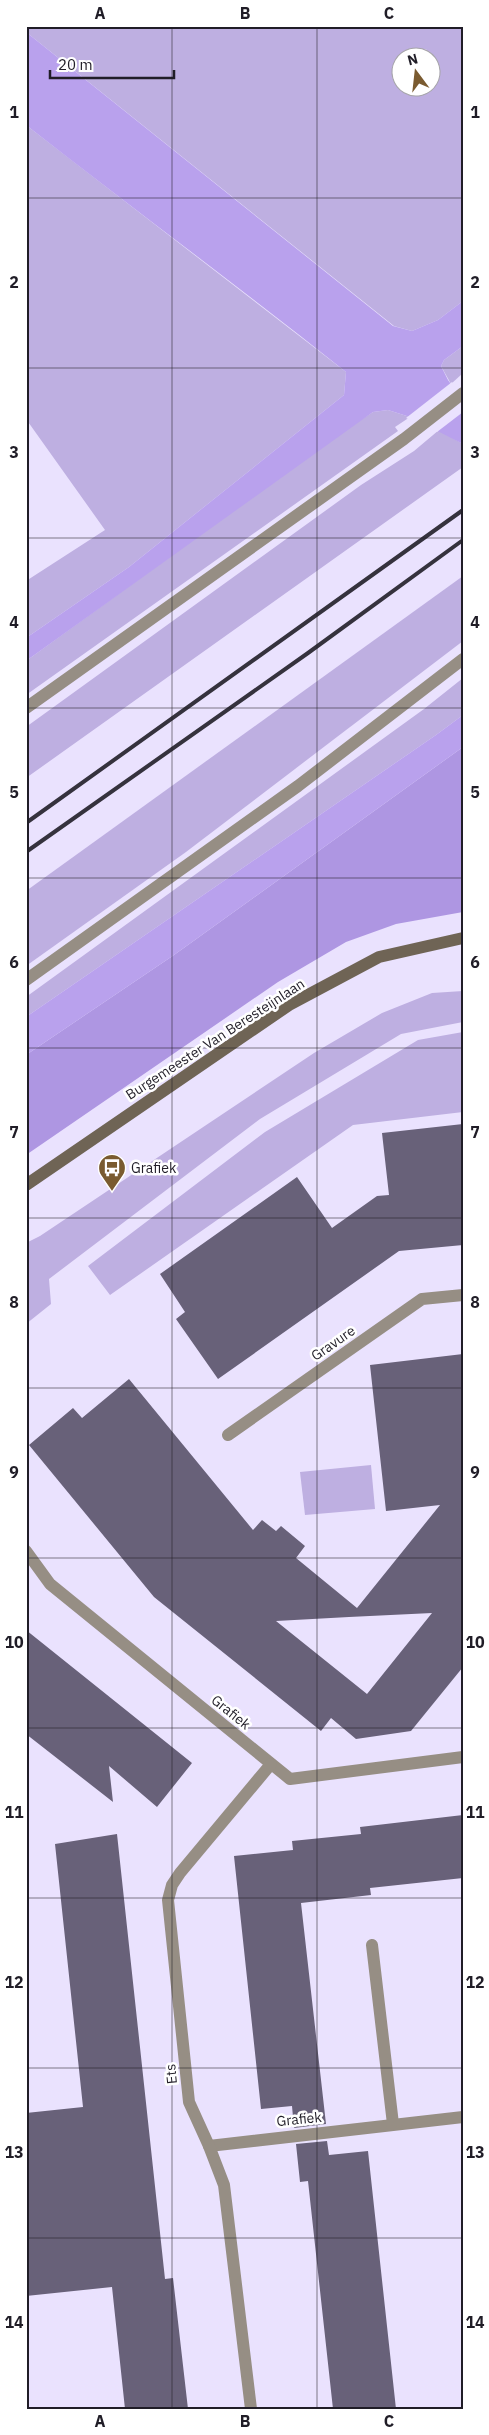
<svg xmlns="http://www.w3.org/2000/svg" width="489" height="2435" font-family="'IBM Plex Sans',sans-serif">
	<rect width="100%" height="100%" fill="#eae2fe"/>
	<g fill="#beafe1" fill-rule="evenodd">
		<path d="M26 26H463V301L438 320 412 331 394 326 26 32ZM402 58H432V88H402Z"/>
		<polygon points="26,125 346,372 344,395 129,567 26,638 26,581 105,530 26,419"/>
		<polygon points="463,346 463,373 451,384 441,366 444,360"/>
		<polygon points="388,410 410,417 395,427 398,431 26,695 26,661 339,434 373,412"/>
		<polygon points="439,430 463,444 463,467 26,778 26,727 361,485 414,451"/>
		<polygon points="463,576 463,641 186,852 26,966 26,891"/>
		<polygon points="463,678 463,715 436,735 26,1017 26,997 424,709"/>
		<polygon points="463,991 463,1022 401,1034 260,1119 49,1279 51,1304 26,1324 26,1243 40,1236 314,1053 382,1013 432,993"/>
		<polygon points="463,1032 463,1112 353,1125 110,1295 88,1266 265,1132 418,1040"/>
		<polygon points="371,1465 375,1509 305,1515 300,1472"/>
	</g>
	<polygon fill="#ae96e2" points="463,747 463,912 396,924 346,942 278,982 26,1155 26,1055 174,955"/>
	<g fill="#b9a1ed">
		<path d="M26 32 393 326 412 331 438 320 463 301V346L444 360 441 366 448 380 463 401V444L410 417 388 410 373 412 26 661V638L129 567 344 395 346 372C241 288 132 208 26 125Z"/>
		<polygon points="463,715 463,747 174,955 26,1055 26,1017 436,735"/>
	</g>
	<polygon fill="#eae2fe" points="452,382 463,397 463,412 437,432 406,418"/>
	<g fill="#686179" fill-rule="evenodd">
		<polygon points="463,1124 463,1245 399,1251 218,1379 176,1319 185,1312 160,1274 297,1177 332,1228 377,1196 389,1195 382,1133"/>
		<path d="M463 1354V1667L411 1731 356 1739 331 1718 321 1731 154 1597 29 1445 73 1408 82 1418 129 1379 253 1530 262 1520 276 1531 281 1526 305 1546 296 1558 357 1608 440 1505 386 1511 370 1365ZM432 1613 367 1694 276 1621 349 1617Z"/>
		<polygon points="26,1630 192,1763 157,1807 109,1766 113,1802 26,1734"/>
		<polygon points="463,1815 463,1878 370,1888 371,1895 301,1903 326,2124 294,2128 292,2106 261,2109 234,1856 293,1850 292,1841 361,1834 360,1827"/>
		<polygon points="117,1834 165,2279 173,2278 188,2409 125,2409 112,2287 26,2296 26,2113 83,2107 55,1844"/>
		<polygon points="327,2141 329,2155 368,2151 396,2409 333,2409 308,2181 300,2182 296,2144"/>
	</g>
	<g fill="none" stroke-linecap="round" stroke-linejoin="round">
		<g stroke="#968e84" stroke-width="12">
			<polyline points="26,708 404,439 463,393"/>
			<polyline points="26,980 298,786 463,659"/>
		</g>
		<g stroke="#968e84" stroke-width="12">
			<polyline points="228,1435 422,1299 463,1295"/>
			<polyline points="26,1551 50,1584 290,1779 463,1757"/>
			<polyline points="372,1945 393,2124"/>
			<polyline points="209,2146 463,2117"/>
			<polyline points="251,2409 224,2185 209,2146 189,2102 168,1900 172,1885 180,1873 271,1764"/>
		</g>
		<polyline stroke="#6f6455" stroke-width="12" points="26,1185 289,1005 379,957 463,938"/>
		<g stroke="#35323d" stroke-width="4">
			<polyline points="26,823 463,510"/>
			<polyline points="26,852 308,653 463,540"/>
		</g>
	</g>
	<path fill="none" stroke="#201d27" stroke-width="1" stroke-opacity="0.55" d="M172 26V2409M317 26V2409M26 198H463M26 368H463M26 538H463M26 708H463M26 878H463M26 1048H463M26 1218H463M26 1388H463M26 1558H463M26 1728H463M26 1898H463M26 2068H463M26 2238H463"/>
	<defs>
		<symbol id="bus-pin" viewBox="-11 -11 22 30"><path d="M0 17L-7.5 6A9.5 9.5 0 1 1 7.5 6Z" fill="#7a5b30" stroke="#fff"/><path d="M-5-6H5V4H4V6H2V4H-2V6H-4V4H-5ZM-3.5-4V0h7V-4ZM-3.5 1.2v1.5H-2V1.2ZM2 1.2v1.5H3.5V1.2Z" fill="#fff"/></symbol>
	</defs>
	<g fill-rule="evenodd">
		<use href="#bus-pin" x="96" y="1152" width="32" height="43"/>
	</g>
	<g text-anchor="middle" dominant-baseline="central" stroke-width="5" stroke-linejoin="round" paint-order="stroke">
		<g font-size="14" fill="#201d27" stroke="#fff">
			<text transform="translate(215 1039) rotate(-33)">Burgemeester Van Beresteijnlaan</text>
			<text transform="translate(333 1343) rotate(-35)">Gravure</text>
			<text transform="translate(231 1712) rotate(39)">Grafiek</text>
			<text transform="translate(171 2074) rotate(-96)">Ets</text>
			<text transform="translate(299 2119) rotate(-6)">Grafiek</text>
		</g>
		<g font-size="14" fill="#201d27" stroke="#fff" text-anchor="start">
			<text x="131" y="1168">Grafiek</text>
		</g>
	</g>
	<rect width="489" height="2435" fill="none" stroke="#ffffff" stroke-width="55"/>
	<g transform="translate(416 72) rotate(345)"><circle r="24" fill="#ffffff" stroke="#a6a5a9"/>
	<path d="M0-4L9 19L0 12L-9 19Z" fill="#7a5b30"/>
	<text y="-8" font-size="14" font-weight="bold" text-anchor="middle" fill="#201d27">N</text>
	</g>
	<path d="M50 70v8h124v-8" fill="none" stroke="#201d27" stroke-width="2.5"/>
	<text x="58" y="70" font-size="15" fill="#201d27" stroke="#ffffff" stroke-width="4" paint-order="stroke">20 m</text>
	<rect x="28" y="28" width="434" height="2380" fill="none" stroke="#201d27" stroke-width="2"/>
	<g font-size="16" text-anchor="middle" font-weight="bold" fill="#201d27">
		<text x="100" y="19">A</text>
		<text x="245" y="19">B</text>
		<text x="389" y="19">C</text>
		<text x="14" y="118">1</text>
		<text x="475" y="118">1</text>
		<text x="14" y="288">2</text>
		<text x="475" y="288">2</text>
		<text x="14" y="458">3</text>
		<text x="475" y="458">3</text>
		<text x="14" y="628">4</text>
		<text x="475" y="628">4</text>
		<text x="14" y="798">5</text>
		<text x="475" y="798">5</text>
		<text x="14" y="968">6</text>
		<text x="475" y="968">6</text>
		<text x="14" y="1138">7</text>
		<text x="475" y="1138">7</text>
		<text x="14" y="1308">8</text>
		<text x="475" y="1308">8</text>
		<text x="14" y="1478">9</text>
		<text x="475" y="1478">9</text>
		<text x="14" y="1648">10</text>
		<text x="475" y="1648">10</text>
		<text x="14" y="1818">11</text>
		<text x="475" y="1818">11</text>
		<text x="14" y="1988">12</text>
		<text x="475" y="1988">12</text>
		<text x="14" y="2158">13</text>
		<text x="475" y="2158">13</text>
		<text x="14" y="2328">14</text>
		<text x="475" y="2328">14</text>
		<text x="100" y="2427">A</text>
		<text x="245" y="2427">B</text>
		<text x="389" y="2427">C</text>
	</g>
</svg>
